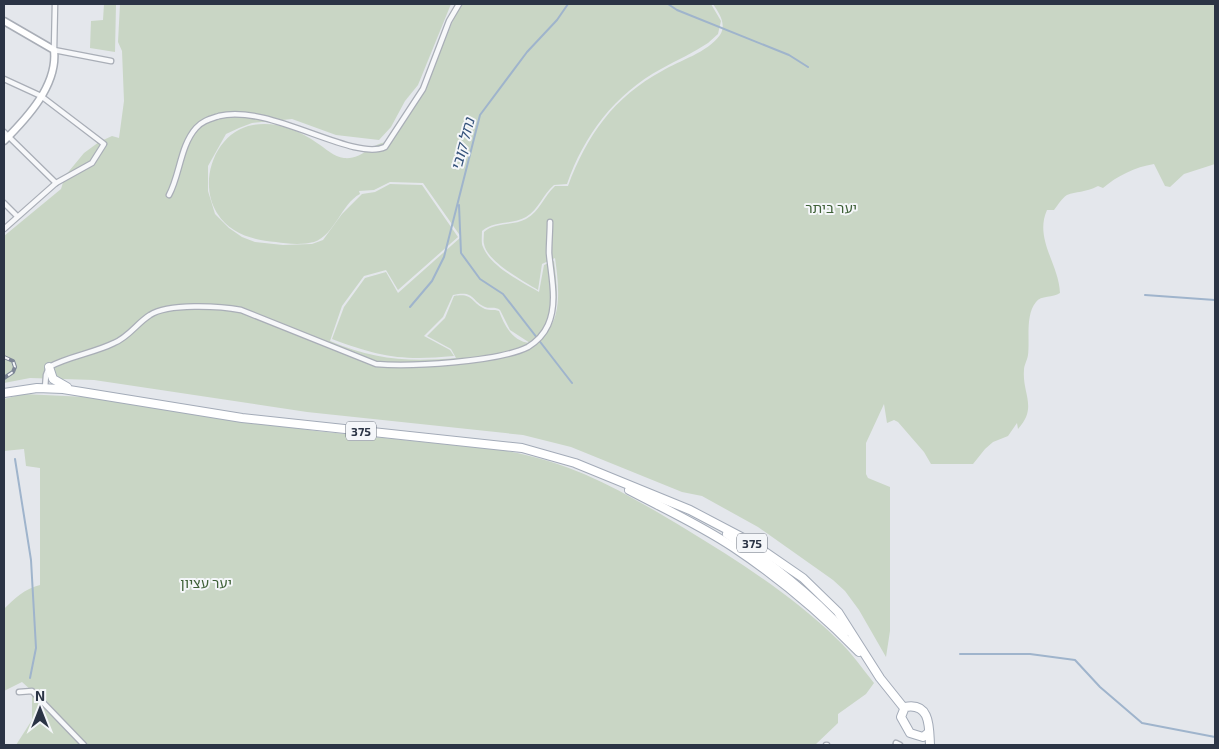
<svg xmlns="http://www.w3.org/2000/svg" width="1219" height="749" font-family="'Exo 2','Noto Sans Hebrew',sans-serif">
	<rect width="100%" height="100%" fill="#e4e7ec"/>
	<g fill="#c9d6c5">
		<polygon points="104,4 116,4 115,52 90,48 91,21 103,20"/>
		<path d="M120 4H451L418 85 405 101 391 127 379 140 336 135 292 119 252 123 239 128 226 134 208 166V191L215 214 229 228 242 237 255 242 283 245 312 244 323 240 342 214 362 194 375 192 390 184 422 185 458 237 398 290 386 270 364 276 342 306 330 341C374 360 409 362 456 358L451 349 427 336 445 318 454 296C473 293 470 301 483 308 488 311 494 309 499 311 504 325 513 342 530 343L510 330 500 310C495 306 490 309 485 307 471 301 475 290 453 295L443 317 424 336 450 350 454 356C402 361 380 357 332 339L344 307 365 278 386 272 398 293 461 237 423 183 390 182 374 190 359 191 360 194C341 204 335 235 314 242 303 245 287 244 276 242 253 240 230 234 217 213 197 181 216 131 253 125 276 121 299 130 317 143 325 148 334 157 344 158 362 160 373 142 388 142L397 134 424 89 460 4H711L721 21 718 34 708 43C693 53 677 60 661 69 615 94 584 135 567 184L554 185C543 194 539 209 526 217 512 225 494 220 482 231 482 236 481 243 483 247 491 267 522 282 539 292L544 265 554 261C558 294 562 322 531 342 565 330 559 287 555 258L542 264 538 290C524 281 487 262 484 244 483 241 484 236 484 232 494 222 513 226 526 219 540 211 544 196 555 186H568C587 135 614 97 662 71 680 60 707 53 720 35 727 24 719 13 713 4H1215V164L1184 174 1170 187 1165 186 1154 164C1135 167 1117 176 1103 188L1098 186C1085 193 1076 191 1067 195 1062 198 1058 205 1054 210H1047C1034 239 1059 264 1060 293 1053 298 1041 295 1036 302 1025 315 1030 340 1028 355 1027 361 1024 365 1024 370 1022 394 1038 407 1018 429L1017 423 1008 436 993 442 985 449 973 464H931L924 452 898 422 894 420 887 423 884 404 866 443V474L868 478 890 487V631L886 657 859 610 845 591 833 580 758 527 702 496 682 492 571 447 523 435 307 412 94 380 30 378 4 383V236L61 189 65 176 84 153 99 142 112 136 119 138 124 101 122 51 118 42Z"/>
		<path d="M23 394 86 397 316 431 501 450C574 462 622 491 684 528 738 561 792 595 837 639 851 652 862 668 874 683L866 694 838 714V723L815 745H16L32 720V691L22 682 4 691V609C15 598 24 589 40 585V468L26 466 24 449 4 451V399Z"/>
	</g>
	<g fill="none" stroke-linecap="round" stroke-linejoin="round">
		<g stroke="#9fb4cc" stroke-width="2">
			<polyline points="668,4 677,10 789,55 808,67"/>
			<polyline points="459,205 461,253 480,279 503,294 572,383"/>
			<polyline points="1145,295 1215,300"/>
			<polyline points="410,307 432,281 444,257 480,115 527,52 557,20 568,4"/>
			<polyline points="15,459 31,560 36,648 30,678"/>
			<polyline points="960,654 1030,654 1075,660 1100,687 1142,723 1215,737"/>
		</g>
		<defs>
			<g id="street">
				<polyline points="55,4 54,50 111,61"/>
				<polyline points="4,79 41,96 104,144 92,163 56,183 4,229"/>
				<polyline points="4,132 56,183"/>
				<path d="M169 195C180 175 180 146 196 128 202 121 210 119 219 116 269 103 353 162 385 147L423 89 449 21 459 4"/>
				<polyline points="4,203 17,216"/>
				<path d="M45 388 46 375 49 367C69 356 94 353 114 343 129 337 137 323 150 315 168 303 220 306 241 310L376 364C410 367 498 362 528 347 536 342 544 334 548 325 558 303 551 276 549 253 549 243 550 232 550 222"/>
				<polyline points="19,692 32,691 84,745"/>
				<polyline points="896,743 900,745"/>
				<polyline points="826,745 827,745"/>
			</g>
			<path id="secondary" d="M4 21 54 50C58 85 27 118 4 141"/>
			<g id="primary">
				<polyline points="49,367 53,379 67,387"/>
				<polyline points="4,393 37,388 63,389 242,418 522,448 575,463 690,510 749,541 803,578 838,612 880,678 904,708"/>
				<path d="M629 490C663 508 700 525 733 547 778 577 821 613 859 652"/>
				<path d="M727 534C770 563 810 593 845 632"/>
				<path d="M929 732 923 737 910 733 901 717 905 707C931 702 929 728 930 745"/>
			</g>
		</defs>
		<use href="#street" stroke="#a9aeb7" stroke-width="7"/>
		<use href="#secondary" stroke="#a9aeb7" stroke-width="9"/>
		<use href="#primary" stroke="#a3abb8" stroke-width="10"/>
		<use href="#street" stroke="#f7f8fa" stroke-width="4.5"/>
		<use href="#secondary" stroke="#fff" stroke-width="6"/>
		<use href="#primary" stroke="#fff" stroke-width="8"/>
		<defs>
			<polyline id="rail" points="4,357 13,361 15,367 13,372 4,378"/>
		</defs>
		<use href="#rail" stroke="#7d8696" stroke-width="4"/>
		<use href="#rail" stroke="#f4f6f9" stroke-width="2" stroke-dasharray="5.5" stroke-linecap="butt"/>
	</g>
	<g text-anchor="middle" dominant-baseline="central" stroke-width="4" stroke-linejoin="round" paint-order="stroke">
		<g fill="#f4f6f9" stroke="#676e7b" stroke-width="1">
			<rect x="346" y="421.5" width="30" height="19" rx="4"/>
			<rect x="737" y="533.5" width="30" height="19" rx="4"/>
		</g>
		<g font-size="12" font-weight="bold" fill="#2b3445">
			<text x="361" y="431">375</text>
			<text x="752" y="543">375</text>
		</g>
		<g font-size="14" fill="#3f6138" stroke="#f4f6f9">
			<text x="831" y="207">יער ביתר</text>
			<text x="206" y="582">יער עציון</text>
		</g>
		<g font-size="15" font-style="italic" fill="#34527a" stroke="#f4f6f9">
			<text transform="translate(462 144) rotate(-75)">נחל קובי</text>
		</g>
	</g>
	<rect width="1219" height="749" fill="none" stroke="#2b3445" stroke-width="10"/>
	<g transform="translate(40 709)" stroke="#f4f6f9" stroke-width="4" paint-order="stroke">
	<path d="M0-4L9 19L0 12L-9 19Z" fill="#2b3445"/>
	<text y="-8" font-size="14" font-weight="bold" text-anchor="middle" fill="#2b3445">N</text>
	</g>
</svg>
